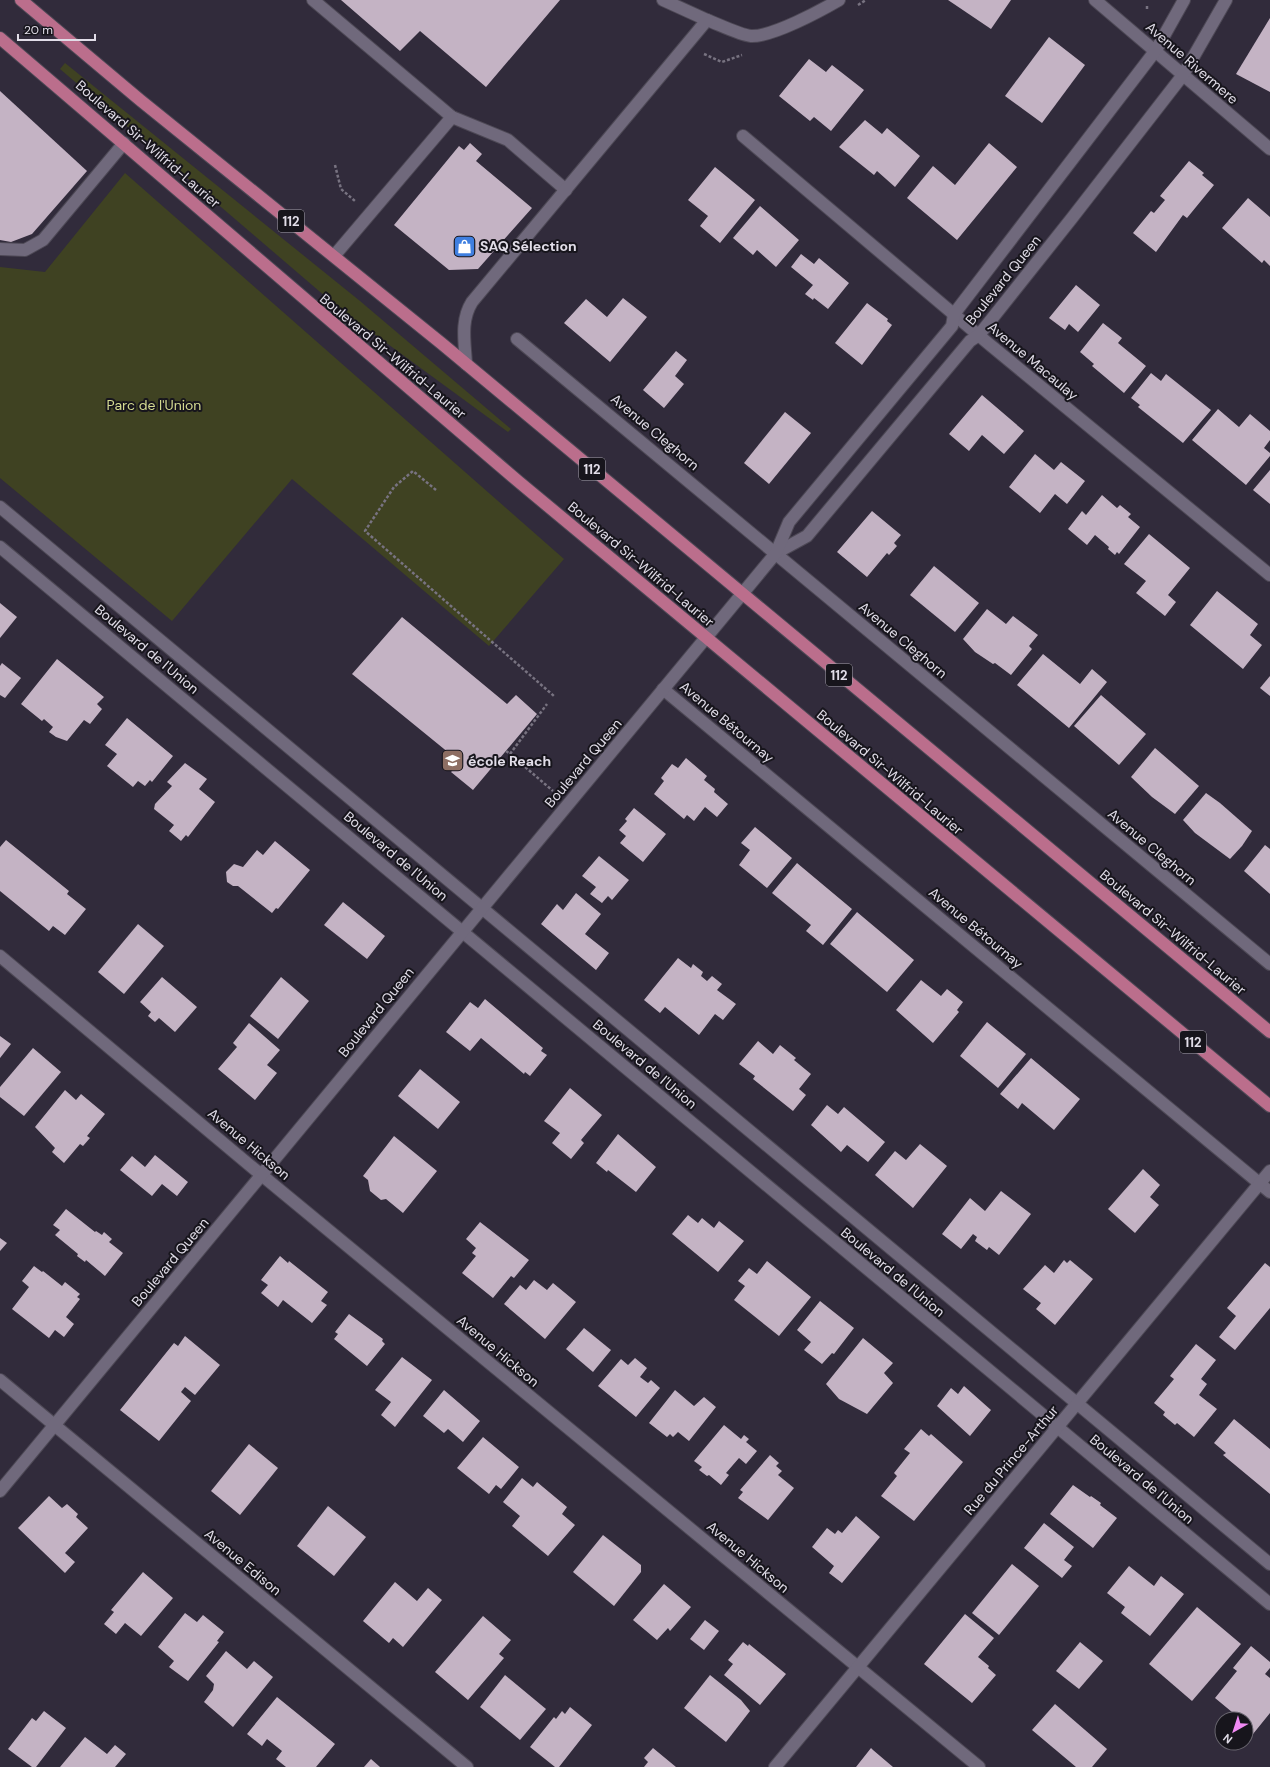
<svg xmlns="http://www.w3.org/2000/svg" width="1270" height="1767" font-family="'DM Sans',sans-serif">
	<rect width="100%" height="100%" fill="#312b3b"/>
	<g fill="#3f4222">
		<polygon points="65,63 360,301 511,429 508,432 340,309 60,69"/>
		<polygon points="125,173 564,559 489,646 292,479 172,621 0,478 0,267 45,272"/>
	</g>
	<g fill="#c4b3c4">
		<polygon points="341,0 560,0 486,87 420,31 400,51"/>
		<polygon points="948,0 1011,0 991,29"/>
		<polygon points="1270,18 1270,92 1236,74"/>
		<polygon points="1049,37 1085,65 1042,123 1005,96"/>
		<polygon points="809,59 826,72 832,65 864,90 831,131 814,117 810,121 779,96"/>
		<polygon points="0,91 87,171 32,234 11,242 0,240"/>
		<polygon points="865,120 882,134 887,128 920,156 895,187 877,171 874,175 839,147"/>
		<polygon points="470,143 482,154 476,161 532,208 478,269 449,270 394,225 459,146 464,150"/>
		<polygon points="989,143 1017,167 957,240 907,198 933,166 955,185"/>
		<polygon points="1189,161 1204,173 1202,175 1214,185 1187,218 1183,215 1156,252 1133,233 1151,211 1154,213 1165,200 1160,196"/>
		<polygon points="715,167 755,200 720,243 700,226 708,216 688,200"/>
		<polygon points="1248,198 1270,217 1270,266 1264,260 1262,263 1222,228"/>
		<polygon points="760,206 799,240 776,267 757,250 753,255 733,238"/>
		<polygon points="801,254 814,264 819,258 849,283 828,309 814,298 813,300 805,294 813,285 791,267"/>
		<polygon points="1076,285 1100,305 1078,332 1069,324 1065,330 1049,318"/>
		<polygon points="623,298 647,317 610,362 564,323 586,299 607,317"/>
		<polygon points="867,303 888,319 887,321 892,325 862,365 835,343"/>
		<polygon points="1103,323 1122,338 1118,343 1146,366 1124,393 1092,366 1094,364 1080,352"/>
		<polygon points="676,351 687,360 675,376 684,384 664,408 643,390"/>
		<polygon points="1151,373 1161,381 1166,374 1211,410 1183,443 1138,407 1140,405 1131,398"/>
		<polygon points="982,395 1024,431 1004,454 982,435 969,451 949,434"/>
		<polygon points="1218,409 1239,427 1250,414 1270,431 1270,440 1264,448 1270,453 1270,456 1246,485 1192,440"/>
		<polygon points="785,412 811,433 769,484 744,463"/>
		<polygon points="1035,454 1054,470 1061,462 1085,481 1067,504 1055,494 1040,513 1009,487"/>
		<polygon points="1270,470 1270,504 1253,490"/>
		<polygon points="1102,495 1117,508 1120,505 1131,514 1128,517 1140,527 1119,554 1117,552 1115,555 1108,549 1109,547 1095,535 1087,545 1068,529 1082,511 1086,515"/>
		<polygon points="872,511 901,535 894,543 897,546 889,555 887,553 867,577 837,552"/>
		<polygon points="1149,534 1190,568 1168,595 1176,602 1165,616 1136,593 1146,581 1124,564"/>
		<polygon points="934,566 979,603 955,632 910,595"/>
		<polygon points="1217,591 1258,624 1250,635 1262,645 1243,669 1190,625"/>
		<polygon points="0,603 17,617 0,638"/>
		<polygon points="987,609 1006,624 1013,616 1038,635 1029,646 1032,649 1011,675 995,663 993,664 975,652 963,639"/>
		<polygon points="402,617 507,704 516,695 537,714 473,790 451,772 460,762 352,674"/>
		<polygon points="1043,654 1080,684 1092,669 1107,682 1069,728 1017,685"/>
		<polygon points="57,659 104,697 97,704 102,709 90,724 84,720 67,741 56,737 49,732 53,727 44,719 42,721 21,704"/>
		<polygon points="2,663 21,678 5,698 0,695 0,666"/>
		<polygon points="1270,676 1270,696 1260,688"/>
		<polygon points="1101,695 1146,734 1119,765 1074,726"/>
		<polygon points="127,718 173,756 152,782 150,780 145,786 138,781 133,787 107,766 117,754 105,745"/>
		<polygon points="1155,748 1199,786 1175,814 1152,797 1131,777"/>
		<polygon points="686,758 707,776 704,780 715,789 714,792 728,804 717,817 705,807 694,821 687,815 684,819 654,794 664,781 661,778 672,764 678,768"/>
		<polygon points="185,763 207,779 199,789 215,802 188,837 186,835 181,841 169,831 174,825 154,809 155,804 172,786 167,782"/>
		<polygon points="1206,793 1220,803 1252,831 1242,846 1230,859 1195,833 1183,820"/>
		<polygon points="634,808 666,834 643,862 620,843 626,836 619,830 627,821 625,819"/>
		<polygon points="755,827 792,858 767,888 739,865 750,850 741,843"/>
		<polygon points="6,840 69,891 67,894 86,909 65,935 53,926 49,931 0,891 0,847"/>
		<polygon points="275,841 310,870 278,909 276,908 272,913 238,886 233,886 227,882 226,872 234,864 243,867 257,850 263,855"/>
		<polygon points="1265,845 1270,849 1270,894 1244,871"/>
		<polygon points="599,856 629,880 612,900 608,896 602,903 590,894 596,887 582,876"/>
		<polygon points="797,863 852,909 823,945 806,931 811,925 772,893"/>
		<polygon points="576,893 601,914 585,934 609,953 596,970 541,924 557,904 563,910"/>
		<polygon points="343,902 385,936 367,959 324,925"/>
		<polygon points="857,912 914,960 887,992 830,944"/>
		<polygon points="138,924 164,946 124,994 98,972"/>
		<polygon points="678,958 691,968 693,964 703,972 701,976 707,981 712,976 722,984 717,990 736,1004 723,1020 715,1014 699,1035 665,1007 660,1013 644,1000"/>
		<polygon points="162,977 197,1007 175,1032 159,1018 155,1022 148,1016 151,1012 140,1002"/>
		<polygon points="281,977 309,1001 278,1039 250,1016"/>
		<polygon points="921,980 941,996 947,989 963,1002 957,1010 959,1012 933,1043 896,1010"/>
		<polygon points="485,999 543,1048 541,1051 547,1055 530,1076 525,1072 524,1074 481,1038 470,1051 446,1032 470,1002 478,1008"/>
		<polygon points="987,1022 1026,1054 998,1088 960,1056"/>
		<polygon points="249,1023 280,1050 267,1065 277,1073 255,1100 218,1069 237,1047 233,1043"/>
		<polygon points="0,1036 11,1044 0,1058"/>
		<polygon points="758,1041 773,1054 780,1045 796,1058 794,1060 811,1074 799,1089 806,1095 793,1111 753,1079 755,1076 739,1064"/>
		<polygon points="33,1048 61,1072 24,1116 0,1097 0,1087"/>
		<polygon points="1031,1058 1080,1099 1054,1130 1022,1103 1018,1109 1000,1094"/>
		<polygon points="420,1069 460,1102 438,1129 398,1096"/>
		<polygon points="570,1088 602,1115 581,1140 584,1143 571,1159 552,1143 560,1133 544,1121"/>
		<polygon points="65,1090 76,1100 81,1094 105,1114 87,1136 90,1138 83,1146 80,1144 64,1163 52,1152 55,1148 35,1127"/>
		<polygon points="827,1105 838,1114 844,1107 885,1142 868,1162 847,1145 841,1152 811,1125"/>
		<polygon points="618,1134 656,1167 636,1192 608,1170 607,1172 596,1163"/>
		<polygon points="394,1136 437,1171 403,1213 386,1199 381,1200 370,1191 368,1180 363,1176"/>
		<polygon points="920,1144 947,1166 913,1208 875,1175 895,1151 906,1160"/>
		<polygon points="155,1155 188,1182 177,1196 162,1184 152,1196 120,1170 132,1156 145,1167"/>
		<polygon points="1143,1169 1160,1185 1150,1197 1159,1205 1135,1233 1108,1209"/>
		<polygon points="1001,1191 1031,1214 999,1255 989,1247 987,1250 975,1241 977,1237 973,1234 961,1249 942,1234 970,1198 985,1211"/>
		<polygon points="66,1209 95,1232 96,1231 102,1235 104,1232 112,1239 109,1242 123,1253 105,1276 86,1260 85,1262 77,1256 78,1254 55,1235 60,1230 53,1225"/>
		<polygon points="688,1215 698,1223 702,1218 714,1228 719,1221 744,1241 718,1272 672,1234"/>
		<polygon points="480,1222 529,1260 514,1278 511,1276 493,1298 462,1273 476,1256 472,1253 476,1248 466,1239"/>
		<polygon points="0,1238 7,1243 0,1251"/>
		<polygon points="280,1256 288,1263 289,1261 328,1292 321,1301 327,1305 312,1323 283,1300 278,1307 261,1293 268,1285 261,1280"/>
		<polygon points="1064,1260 1067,1263 1070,1260 1093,1279 1055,1325 1036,1309 1041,1303 1023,1289 1045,1265 1054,1273"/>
		<polygon points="767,1261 811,1297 779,1336 734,1300 745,1286 738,1281 749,1268 757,1274"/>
		<polygon points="1265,1263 1270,1267 1270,1308 1235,1350 1219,1337 1236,1316 1227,1308"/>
		<polygon points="34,1266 42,1272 43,1271 62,1286 65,1282 80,1294 77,1297 80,1299 66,1317 74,1324 64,1337 55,1330 49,1338 12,1309 29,1287 22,1281"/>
		<polygon points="534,1280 547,1290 553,1283 576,1302 545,1339 504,1304 520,1285 526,1290"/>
		<polygon points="820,1301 854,1328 834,1354 832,1353 822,1364 804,1350 811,1342 797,1330"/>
		<polygon points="349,1314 383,1339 382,1341 385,1344 367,1366 334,1339 338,1334 335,1332"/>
		<polygon points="584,1328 611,1350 593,1372 566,1349"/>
		<polygon points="185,1336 220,1365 195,1395 185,1387 181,1392 191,1401 159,1441 120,1410 174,1343 178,1346"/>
		<polygon points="863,1338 893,1363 884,1373 893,1383 867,1414 839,1399 826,1384"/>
		<polygon points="1196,1344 1216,1360 1201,1379 1207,1384 1199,1395 1217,1409 1194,1437 1177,1423 1175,1425 1163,1415 1165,1412 1154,1403 1174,1379 1170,1376"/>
		<polygon points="402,1357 432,1380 395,1427 381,1415 391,1402 375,1390"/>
		<polygon points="635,1358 647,1368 640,1377 648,1383 651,1380 660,1388 636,1417 598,1386 621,1359 628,1365"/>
		<polygon points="964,1386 991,1410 970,1436 937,1406 951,1388 958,1394"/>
		<polygon points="444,1390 480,1421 463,1442 448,1429 444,1433 423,1416"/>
		<polygon points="675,1390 694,1406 704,1397 716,1407 689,1441 678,1432 673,1437 670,1434 667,1437 649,1423"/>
		<polygon points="1234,1419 1270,1449 1270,1494 1223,1455 1226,1453 1214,1443"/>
		<polygon points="724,1425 741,1439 744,1435 749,1439 746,1442 757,1451 746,1464 739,1458 726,1473 729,1475 721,1485 709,1475 707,1476 699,1470 702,1467 694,1461"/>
		<polygon points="921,1429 929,1436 931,1434 963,1462 914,1521 881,1496 897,1476 894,1473 910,1453 904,1449"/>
		<polygon points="483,1437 519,1467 501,1489 496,1485 489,1494 457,1468"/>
		<polygon points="249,1444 278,1468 240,1515 211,1491"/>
		<polygon points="770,1455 779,1463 776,1466 782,1471 778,1475 794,1488 768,1520 738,1498 743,1492 740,1490"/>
		<polygon points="522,1478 533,1487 537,1482 567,1507 562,1514 575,1525 548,1556 512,1526 520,1516 503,1502"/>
		<polygon points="1073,1485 1090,1497 1091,1496 1101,1503 1100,1505 1117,1518 1093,1548 1050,1514"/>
		<polygon points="49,1496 62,1508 67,1504 78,1514 76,1517 88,1528 65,1553 75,1562 65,1573 18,1528"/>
		<polygon points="328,1506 366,1537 334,1576 297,1546"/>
		<polygon points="856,1516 880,1537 842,1583 829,1573 834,1566 812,1547 827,1528 835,1534 838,1530 842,1533"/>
		<polygon points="1044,1523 1074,1547 1064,1560 1072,1566 1062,1578 1024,1548"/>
		<polygon points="603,1535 641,1565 641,1572 614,1606 573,1572"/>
		<polygon points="1012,1564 1039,1586 999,1635 972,1613"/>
		<polygon points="1129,1566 1154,1586 1161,1576 1184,1594 1150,1636 1121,1613 1125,1607 1107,1593"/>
		<polygon points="143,1572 173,1598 141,1636 125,1623 116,1634 104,1624 114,1612 111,1610"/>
		<polygon points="395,1582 417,1601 428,1588 442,1600 403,1647 393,1638 389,1643 363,1621"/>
		<polygon points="664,1584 691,1607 670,1631 668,1628 657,1640 633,1620"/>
		<polygon points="1197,1607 1241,1644 1192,1701 1149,1664"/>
		<polygon points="185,1613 197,1622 203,1615 224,1632 217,1641 219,1642 188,1681 169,1667 174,1661 158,1647"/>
		<polygon points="965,1614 994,1638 978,1657 989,1666 988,1668 996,1675 972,1703 924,1664"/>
		<polygon points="483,1616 511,1640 499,1654 504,1658 468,1700 435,1672"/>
		<polygon points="705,1620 719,1631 704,1650 690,1639"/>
		<polygon points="743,1642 748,1646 749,1644 786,1674 760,1705 724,1675 733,1664 728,1660"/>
		<polygon points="1080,1642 1103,1661 1079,1689 1056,1671"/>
		<polygon points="1251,1646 1270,1662 1270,1668 1265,1674 1270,1678 1270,1713 1253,1734 1246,1728 1246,1719 1236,1719 1238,1717 1215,1698 1237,1671 1233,1668"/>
		<polygon points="226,1651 247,1669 254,1661 273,1677 233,1727 204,1702 213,1690 214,1684 206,1676"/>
		<polygon points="505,1675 546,1709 520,1740 480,1707"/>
		<polygon points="710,1675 741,1700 750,1711 726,1742 684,1708"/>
		<polygon points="277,1697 335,1744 316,1767 286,1767 276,1759 282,1751 267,1739 262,1746 247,1734"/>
		<polygon points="1055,1704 1107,1749 1092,1767 1076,1767 1032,1730"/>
		<polygon points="570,1707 592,1725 559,1767 555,1767 530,1747 554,1717 556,1719 562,1711 565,1714"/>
		<polygon points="44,1711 66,1728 36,1767 32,1767 8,1749 32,1718 36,1721"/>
		<polygon points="85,1737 107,1754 115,1745 126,1754 115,1767 60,1767"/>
		<polygon points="653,1748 676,1767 644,1767 648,1762 644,1758"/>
		<polygon points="871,1748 873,1750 893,1767 856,1767"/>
		<polygon points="371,1759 380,1767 364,1767"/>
	</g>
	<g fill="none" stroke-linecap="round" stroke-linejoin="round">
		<defs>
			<g id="minor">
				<polyline points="313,0 452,117 508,140 566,190"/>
				<polyline points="1095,0 1270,149"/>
				<path d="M707 20C718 24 740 35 751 36 772 37 820 11 839 0"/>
				<polyline points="743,136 989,344 1270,575"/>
				<polyline points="0,249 25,250 43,240 124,143"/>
				<polyline points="334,256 452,117"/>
				<polyline points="517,339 1270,964"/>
				<path d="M466 364C465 343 460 321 472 302L707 20 663 0"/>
				<polyline points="0,507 1270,1564"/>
				<polyline points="0,547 1270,1604"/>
				<polyline points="776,553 807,536 970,341 979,335 1072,218 1183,75 1226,0"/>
				<polyline points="663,689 1270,1192"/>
				<polyline points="0,956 247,1163 979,1767"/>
				<polyline points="0,1380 467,1767"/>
				<polyline points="0,1491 776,553 789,522 952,326 954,314 1156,50 1184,0"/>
				<polyline points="775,1767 1270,1171"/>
			</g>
			<g id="major">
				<polyline points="21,0 140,100 441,343 1270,1032"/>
				<polyline points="0,38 519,482 1270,1106"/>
			</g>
		</defs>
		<use href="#minor" stroke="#4d4855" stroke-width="14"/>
		<use href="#major" stroke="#4d4855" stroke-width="14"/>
		<g stroke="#787381" stroke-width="2.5" stroke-dasharray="3 2" stroke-linecap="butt">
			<polyline points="858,5 866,0"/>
			<polyline points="1147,6 1147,9"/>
			<polyline points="704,54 722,62 742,55"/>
			<polyline points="335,165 341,189 355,201"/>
			<polyline points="436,490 413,471 394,487 365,531 554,696"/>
			<polyline points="506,751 510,754 547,704"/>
			<polyline points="510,754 553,791"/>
		</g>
		<use href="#minor" stroke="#70697c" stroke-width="12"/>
		<use href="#major" stroke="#bb6e8c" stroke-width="12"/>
	</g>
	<defs>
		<symbol id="shop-square" viewBox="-11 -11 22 22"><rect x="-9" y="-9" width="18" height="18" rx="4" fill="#3f7fe0" stroke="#17151c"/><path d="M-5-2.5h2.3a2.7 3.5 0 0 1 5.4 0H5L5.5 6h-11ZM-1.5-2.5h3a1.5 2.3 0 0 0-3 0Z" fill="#fff"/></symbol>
		<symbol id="school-square" viewBox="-11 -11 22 22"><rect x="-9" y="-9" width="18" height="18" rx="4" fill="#8d6e63" stroke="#17151c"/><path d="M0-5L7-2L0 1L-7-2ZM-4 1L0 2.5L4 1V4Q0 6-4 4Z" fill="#fff"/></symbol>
	</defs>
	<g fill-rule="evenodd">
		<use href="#shop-square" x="452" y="234" width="25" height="25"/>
		<use href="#school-square" x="440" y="748" width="25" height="25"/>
	</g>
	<g text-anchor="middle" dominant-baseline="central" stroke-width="4" stroke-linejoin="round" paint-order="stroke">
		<g fill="#17151c" stroke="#a4a1ab" stroke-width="1">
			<rect x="278" y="210" width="26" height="22" rx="3"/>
			<rect x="579" y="458" width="26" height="22" rx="3"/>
			<rect x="826" y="664" width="26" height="22" rx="3"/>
			<rect x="1180" y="1031" width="26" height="22" rx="3"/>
		</g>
		<g font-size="13" font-weight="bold" fill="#e1dde8">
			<text x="291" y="221">112</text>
			<text x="592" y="469">112</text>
			<text x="839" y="675">112</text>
			<text x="1193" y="1042">112</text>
		</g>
		<g font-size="14" fill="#e1dde8" stroke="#17151c">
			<text transform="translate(1192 63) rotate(41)">Avenue Rivermere</text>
			<text transform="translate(148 144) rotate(41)">Boulevard Sir-Wilfrid-Laurier</text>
			<text transform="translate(1003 280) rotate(-51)">Boulevard Queen</text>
			<text transform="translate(393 356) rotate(40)">Boulevard Sir-Wilfrid-Laurier</text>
			<text transform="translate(1033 361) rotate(40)">Avenue Macaulay</text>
			<text transform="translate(655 432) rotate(40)">Avenue Cleghorn</text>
			<text transform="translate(641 564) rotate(40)">Boulevard Sir-Wilfrid-Laurier</text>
			<text transform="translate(903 640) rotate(40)">Avenue Cleghorn</text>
			<text transform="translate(147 649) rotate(40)">Boulevard de l'Union</text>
			<text transform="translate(727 722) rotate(40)">Avenue Bétournay</text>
			<text transform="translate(583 763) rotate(-50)">Boulevard Queen</text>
			<text transform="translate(890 772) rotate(40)">Boulevard Sir-Wilfrid-Laurier</text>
			<text transform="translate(1152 847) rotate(40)">Avenue Cleghorn</text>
			<text transform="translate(396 856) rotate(40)">Boulevard de l'Union</text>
			<text transform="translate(976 928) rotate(40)">Avenue Bétournay</text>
			<text transform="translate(1173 932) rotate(40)">Boulevard Sir-Wilfrid-Laurier</text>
			<text transform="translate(376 1012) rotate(-51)">Boulevard Queen</text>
			<text transform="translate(645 1064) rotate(40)">Boulevard de l'Union</text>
			<text transform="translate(249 1144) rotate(40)">Avenue Hickson</text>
			<text transform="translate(170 1262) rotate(-50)">Boulevard Queen</text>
			<text transform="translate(893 1272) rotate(40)">Boulevard de l'Union</text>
			<text transform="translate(498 1351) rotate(40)">Avenue Hickson</text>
			<text transform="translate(1011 1460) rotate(-50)">Rue du Prince-Arthur</text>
			<text transform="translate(1142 1479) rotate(40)">Boulevard de l'Union</text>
			<text transform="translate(748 1557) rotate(40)">Avenue Hickson</text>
			<text transform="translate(243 1562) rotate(40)">Avenue Edison</text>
		</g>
		<g font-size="14" font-weight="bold" fill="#e1dde8" stroke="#17151c" text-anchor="start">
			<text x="480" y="246">SAQ Sélection</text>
			<text x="468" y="761">école Reach</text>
		</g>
		<g font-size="14" fill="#d6dc92" stroke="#17151c">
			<text x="154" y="405">Parc de l'Union</text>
		</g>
	</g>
	<g transform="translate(1234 1731) rotate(219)"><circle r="19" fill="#17151c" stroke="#68656e"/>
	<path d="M0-3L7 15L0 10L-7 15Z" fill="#f18af4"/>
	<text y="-6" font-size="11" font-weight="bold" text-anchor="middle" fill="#e1dde8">N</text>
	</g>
	<path d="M18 34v6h77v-6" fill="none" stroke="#e1dde8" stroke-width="2"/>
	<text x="24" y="34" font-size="12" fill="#e1dde8" stroke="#17151c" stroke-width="3" paint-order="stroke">20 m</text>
</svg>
